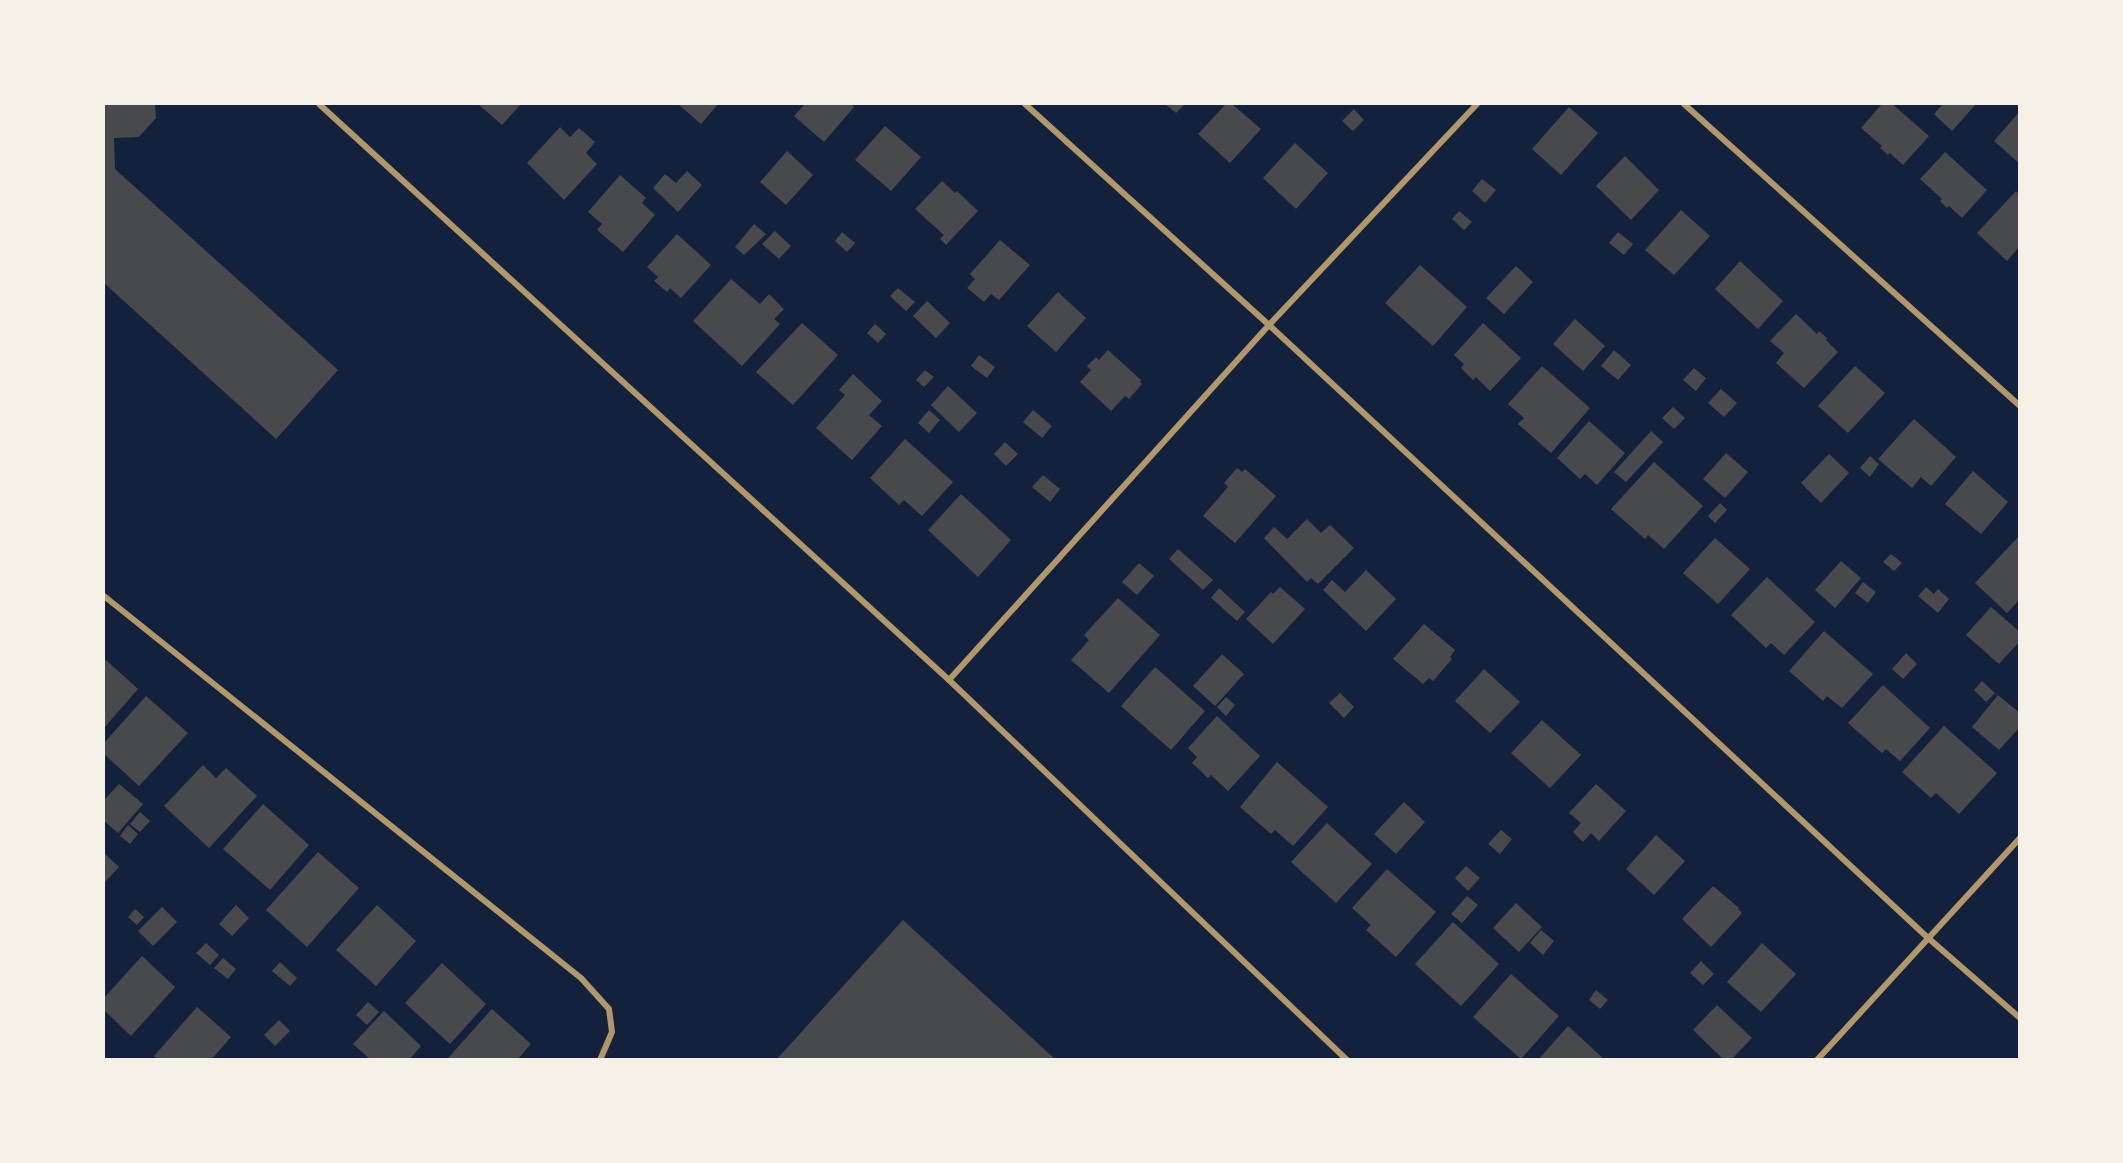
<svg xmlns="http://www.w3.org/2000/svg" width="2123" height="1163" font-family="Karla,sans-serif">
	<rect width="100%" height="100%" fill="#14213d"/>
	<g fill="#48494c">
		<polygon points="104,104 155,104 156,118 139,137 114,138 115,169 338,370 276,439 104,283"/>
		<polygon points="478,104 521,104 502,125"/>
		<polygon points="678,104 718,104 701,124"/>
		<polygon points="805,104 851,104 854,107 824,142 794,116"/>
		<polygon points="1165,104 1185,104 1176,113"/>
		<polygon points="1226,104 1232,104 1261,129 1230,163 1198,134"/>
		<polygon points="1882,104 1892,104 1929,136 1903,165 1890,153 1888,155 1880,148 1882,146 1861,128"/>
		<polygon points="1943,104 1976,104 1952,131 1934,114"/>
		<polygon points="1569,107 1598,133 1561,175 1532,149"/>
		<polygon points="1354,109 1364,120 1353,131 1342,121"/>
		<polygon points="2020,111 2020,164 1994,141"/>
		<polygon points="885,126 921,157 891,191 855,160"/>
		<polygon points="560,127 570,137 579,128 595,142 586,153 597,164 564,200 527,163"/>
		<polygon points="1295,143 1328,173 1296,209 1263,178"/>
		<polygon points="787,151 813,175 786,205 760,182"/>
		<polygon points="1945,152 1987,190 1962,218 1949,206 1947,208 1940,201 1942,199 1920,179"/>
		<polygon points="1625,156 1659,190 1631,220 1596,186"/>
		<polygon points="687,171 702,185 678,212 653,188 665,174 676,183"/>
		<polygon points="620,175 646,198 642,203 655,215 623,252 597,230 602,224 588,212"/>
		<polygon points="1482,179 1496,190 1485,203 1472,191"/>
		<polygon points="942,181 955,193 957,191 978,211 946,245 940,239 944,235 915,209"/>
		<polygon points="2016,191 2020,195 2020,246 2007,261 1977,233"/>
		<polygon points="1681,210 1710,236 1674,275 1645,250"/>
		<polygon points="1459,211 1472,222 1464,230 1452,219"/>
		<polygon points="754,224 766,234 744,255 735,247"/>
		<polygon points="775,231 791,246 779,259 762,244"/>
		<polygon points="842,232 855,243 847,252 835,241"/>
		<polygon points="1618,232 1633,244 1624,255 1609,243"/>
		<polygon points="677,234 711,265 681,298 670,288 667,292 654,281 658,277 647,267"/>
		<polygon points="1000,240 1030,265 999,300 991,294 984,302 967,288 975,279 970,274"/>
		<polygon points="1740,261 1783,301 1758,329 1715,289"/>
		<polygon points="1420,265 1467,307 1433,346 1385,303"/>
		<polygon points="1516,266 1533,282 1504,314 1486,298"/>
		<polygon points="731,279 760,304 769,294 784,309 774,319 780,324 742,366 693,321"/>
		<polygon points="898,288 915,302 906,311 890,296"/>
		<polygon points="1058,292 1086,318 1056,352 1027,326"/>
		<polygon points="927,301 950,323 936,338 913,316"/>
		<polygon points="1796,314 1817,334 1819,331 1827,338 1826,340 1838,352 1804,388 1776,363 1784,353 1770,341"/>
		<polygon points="1575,319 1605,346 1583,371 1553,344"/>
		<polygon points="802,323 838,355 793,405 756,372"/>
		<polygon points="1483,323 1521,358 1490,391 1476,377 1473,380 1461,368 1464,364 1454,355"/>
		<polygon points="875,324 886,334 878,343 867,333"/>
		<polygon points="1108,350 1141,380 1140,382 1142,384 1129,399 1125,396 1111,411 1080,382 1091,370 1087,366 1096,357 1099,360"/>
		<polygon points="1614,350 1631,365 1618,380 1601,366"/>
		<polygon points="979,355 995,367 987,378 971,366"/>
		<polygon points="1542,366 1590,408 1551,453 1518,424 1524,418 1508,404"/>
		<polygon points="1855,366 1885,393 1848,433 1818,406"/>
		<polygon points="1694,368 1706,378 1696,391 1683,380"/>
		<polygon points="925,370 934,377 924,387 916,380"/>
		<polygon points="853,374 882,401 869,415 882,426 852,460 816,428 845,395 839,390"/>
		<polygon points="948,386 977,413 959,432 931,405"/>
		<polygon points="1721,389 1737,403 1724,417 1708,403"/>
		<polygon points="1673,407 1685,418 1674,429 1662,418"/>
		<polygon points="929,410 940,420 929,433 918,423"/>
		<polygon points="1033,410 1052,426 1042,438 1023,422"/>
		<polygon points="1914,419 1956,457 1931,486 1921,477 1912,488 1878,459"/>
		<polygon points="1589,421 1625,453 1597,485 1585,474 1580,479 1557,458"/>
		<polygon points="1651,431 1663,442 1626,482 1614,472"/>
		<polygon points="905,439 953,482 922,516 904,500 899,505 870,478"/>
		<polygon points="1005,442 1018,454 1006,466 994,454"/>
		<polygon points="1726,453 1748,472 1725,498 1703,479"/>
		<polygon points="1829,454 1849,473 1821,503 1801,483"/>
		<polygon points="1870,456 1879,464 1870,477 1860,468"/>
		<polygon points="1654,462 1703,506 1664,549 1648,535 1645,539 1611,509"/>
		<polygon points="1237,468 1242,472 1245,469 1276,496 1235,543 1203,516 1228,487 1224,483"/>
		<polygon points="1973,471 2008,502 1981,534 1945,504"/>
		<polygon points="1043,475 1060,489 1050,502 1032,487"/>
		<polygon points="961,494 1011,540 978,577 928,530"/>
		<polygon points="1720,503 1727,510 1715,523 1708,516"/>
		<polygon points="1307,519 1321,533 1330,525 1354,548 1318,584 1311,578 1307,582 1264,538 1274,527 1287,539"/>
		<polygon points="2020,535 2020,599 2007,613 1975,583"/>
		<polygon points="1715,538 1750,569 1718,604 1683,573"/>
		<polygon points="1178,549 1213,580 1203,590 1169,559"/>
		<polygon points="1891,554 1902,563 1894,571 1883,562"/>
		<polygon points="1841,561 1861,578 1835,608 1815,590"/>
		<polygon points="1139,563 1154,576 1137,595 1122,582"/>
		<polygon points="1366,570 1396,599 1366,631 1323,590 1332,580 1345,592"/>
		<polygon points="1767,577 1815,622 1784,655 1771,643 1766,648 1731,615"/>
		<polygon points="1863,582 1876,592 1868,603 1855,593"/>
		<polygon points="1280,587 1305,609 1273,644 1246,619 1271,592 1273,594"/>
		<polygon points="1926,587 1934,594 1938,589 1949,599 1938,613 1918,596"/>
		<polygon points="1219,588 1245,612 1237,621 1211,598"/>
		<polygon points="1118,598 1160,635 1109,693 1071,660 1089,640 1084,635"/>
		<polygon points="1991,607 2020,632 2020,641 1999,664 1966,635"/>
		<polygon points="1424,624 1455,650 1450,657 1452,659 1433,681 1429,678 1423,684 1393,659"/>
		<polygon points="1824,631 1873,674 1842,708 1827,696 1823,701 1789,671"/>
		<polygon points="1906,653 1917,664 1903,679 1892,669"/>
		<polygon points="1222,654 1244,674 1215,706 1193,686"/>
		<polygon points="106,660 138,689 104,728 104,663"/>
		<polygon points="1155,667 1205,711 1171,750 1121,706"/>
		<polygon points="1484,669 1520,702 1490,733 1455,701"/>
		<polygon points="1982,681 1995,693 1986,702 1974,690"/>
		<polygon points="1883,685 1930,728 1900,761 1886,749 1882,753 1848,723"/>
		<polygon points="1340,693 1354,707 1344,718 1329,703"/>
		<polygon points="1998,695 2020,713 2020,727 1999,750 1972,727"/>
		<polygon points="146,696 188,733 139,786 104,754 104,743"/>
		<polygon points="1226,697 1235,705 1226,716 1217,707"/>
		<polygon points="1217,716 1260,756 1228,791 1211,775 1208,778 1192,763 1197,757 1188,748"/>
		<polygon points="1542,720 1581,755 1550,788 1511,753"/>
		<polygon points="1944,726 1997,773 1959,814 1936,793 1931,798 1902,772"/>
		<polygon points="1277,762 1328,807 1293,846 1275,830 1271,834 1240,807"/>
		<polygon points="203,765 216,778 226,768 257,796 209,848 164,806"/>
		<polygon points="119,784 143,804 118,833 104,821 104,798 105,799"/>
		<polygon points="1596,784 1626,811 1599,841 1591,833 1583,842 1573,832 1581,823 1569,813"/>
		<polygon points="1404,802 1425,822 1396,854 1374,834"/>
		<polygon points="263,804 309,845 270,890 223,849"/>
		<polygon points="140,812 150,821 140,832 130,824"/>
		<polygon points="1327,823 1372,864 1336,903 1291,862"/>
		<polygon points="128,825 138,834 130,844 120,836"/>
		<polygon points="1501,830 1512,839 1500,854 1488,844"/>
		<polygon points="1656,835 1685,861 1654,895 1626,869"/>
		<polygon points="318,852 359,888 307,947 266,910"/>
		<polygon points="105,854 119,867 104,883 104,855"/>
		<polygon points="1466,866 1480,878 1468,891 1455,878"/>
		<polygon points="1387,869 1436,912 1396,957 1366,930 1371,925 1352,908"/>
		<polygon points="1713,886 1739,908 1738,909 1742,913 1711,947 1682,919"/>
		<polygon points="1467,896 1478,905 1462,923 1451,914"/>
		<polygon points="1516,903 1542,927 1519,952 1493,928"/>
		<polygon points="236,905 249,918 232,936 219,924"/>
		<polygon points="377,905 416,941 376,986 336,950"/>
		<polygon points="162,907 177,922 153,946 138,931"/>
		<polygon points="135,909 144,917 137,925 128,917"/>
		<polygon points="903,920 1056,1060 776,1060"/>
		<polygon points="1453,922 1499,964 1461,1006 1415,964"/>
		<polygon points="1541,930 1554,941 1543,955 1530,943"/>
		<polygon points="206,943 219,955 210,965 196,953"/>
		<polygon points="1762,943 1796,974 1761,1012 1727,982"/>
		<polygon points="142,956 175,987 131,1036 104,1010 104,998"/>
		<polygon points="223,958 236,969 228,979 214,968"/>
		<polygon points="1701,961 1714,974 1703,985 1690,973"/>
		<polygon points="280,962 297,978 290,986 272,971"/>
		<polygon points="442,963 486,1004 450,1044 405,1003"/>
		<polygon points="1511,974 1559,1016 1521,1059 1473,1017"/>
		<polygon points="1596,990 1608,1000 1600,1009 1589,1000"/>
		<polygon points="368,1002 379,1012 367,1025 356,1015"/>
		<polygon points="1717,1005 1752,1038 1731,1060 1724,1060 1693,1030"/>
		<polygon points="197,1007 231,1037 211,1060 158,1060 154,1056"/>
		<polygon points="492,1009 531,1044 517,1060 449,1060 448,1058"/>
		<polygon points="384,1011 421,1046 409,1060 371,1060 353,1044"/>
		<polygon points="279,1020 290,1031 275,1046 264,1035"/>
		<polygon points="1568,1026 1605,1060 1538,1060"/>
	</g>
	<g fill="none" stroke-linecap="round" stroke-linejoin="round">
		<g stroke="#b1986c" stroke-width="6">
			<polyline points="319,104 949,680 1347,1060"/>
			<polyline points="1025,104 1269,325 1927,937 2020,1018"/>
			<polyline points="1684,104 2020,406"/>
			<polyline points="104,596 581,978 609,1009 612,1032 600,1060"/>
			<polyline points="949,680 1269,325 1477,104"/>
			<polyline points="1817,1060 2020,838"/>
		</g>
	</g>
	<rect width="2123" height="1163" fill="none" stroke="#f6f1e7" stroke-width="210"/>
</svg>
